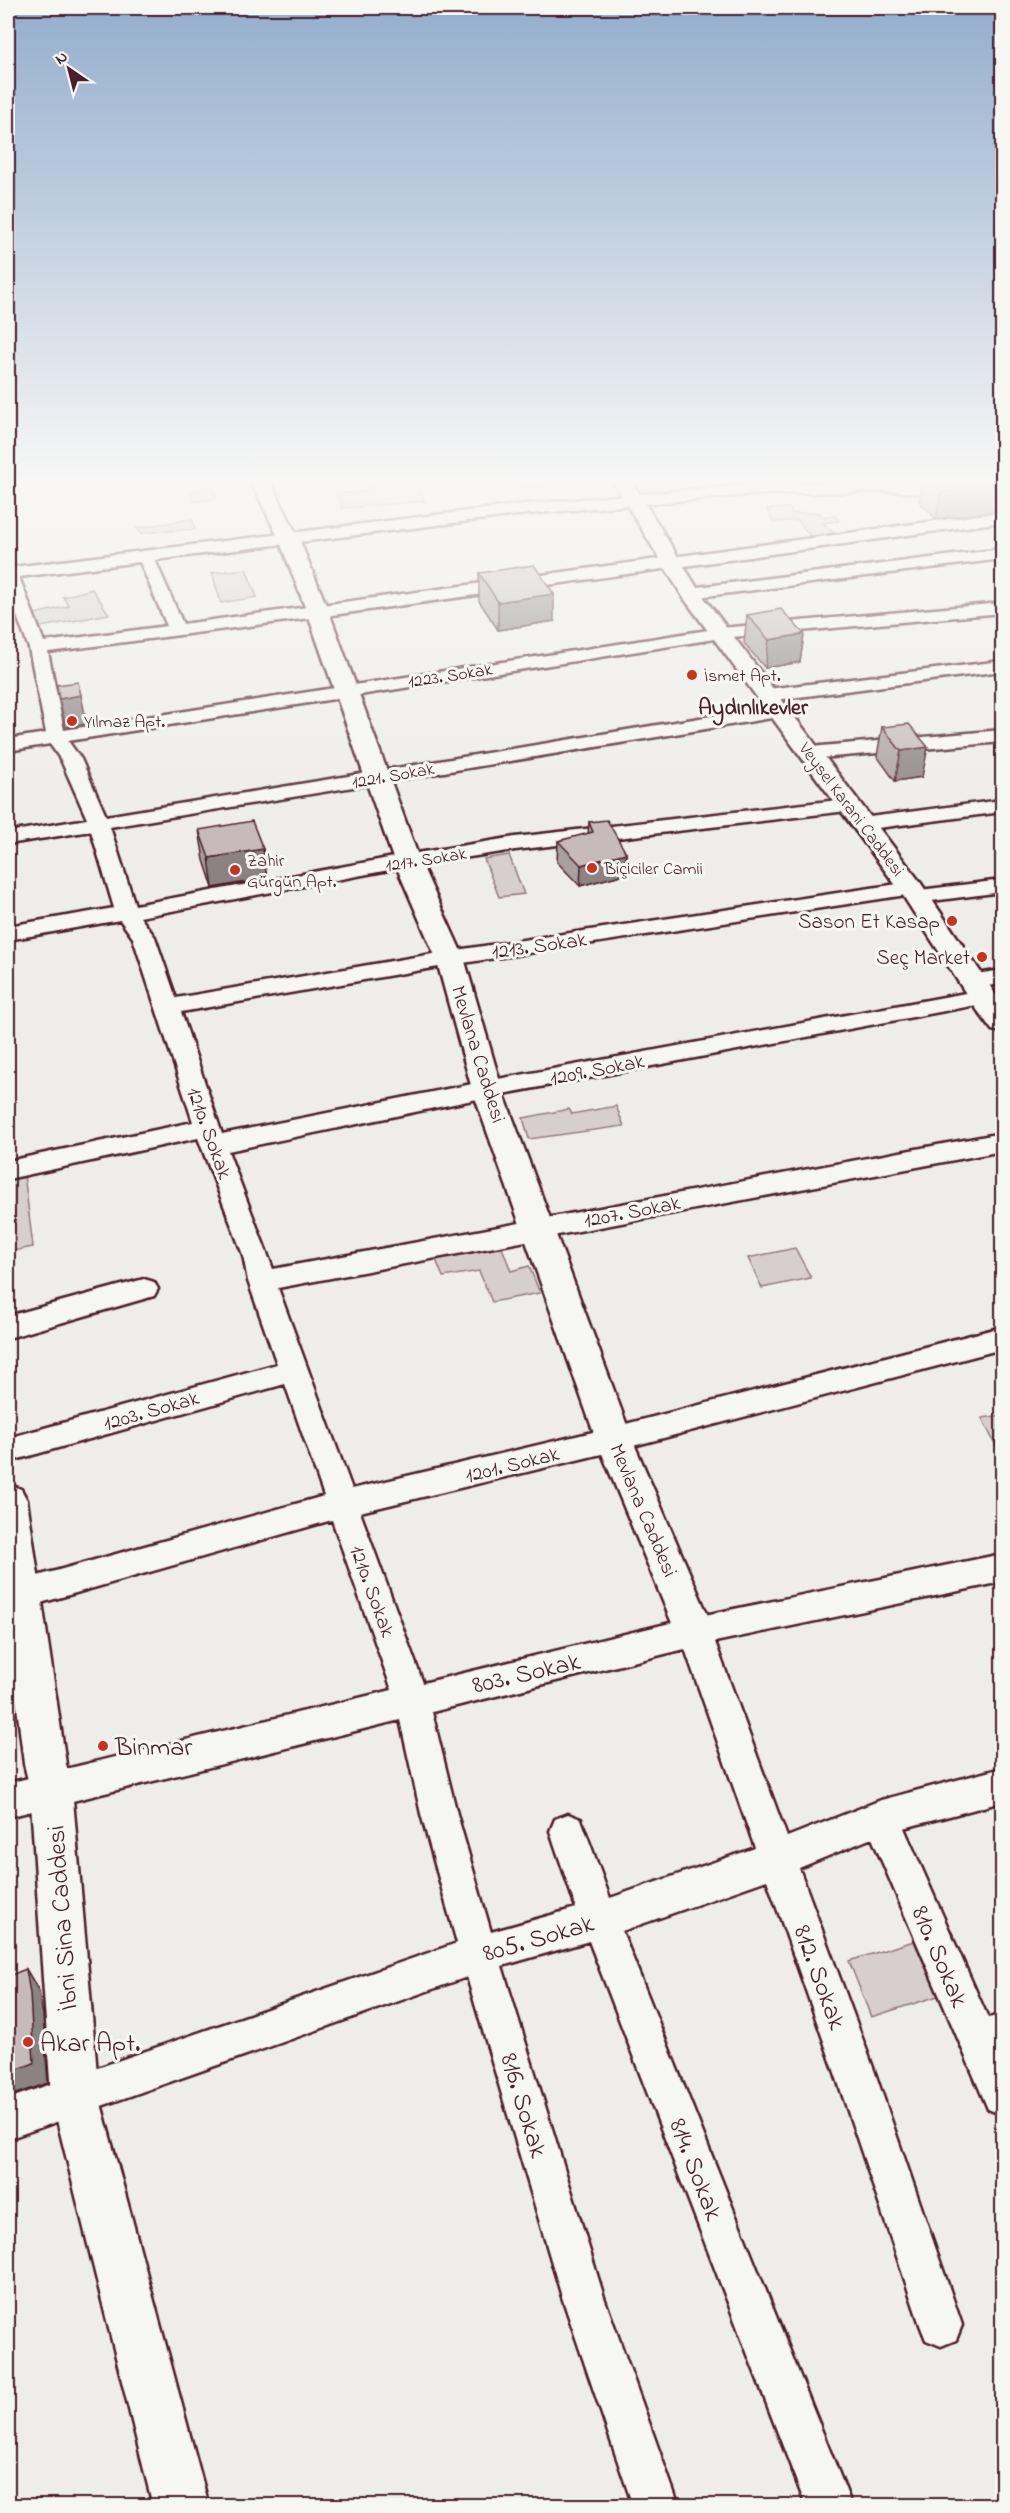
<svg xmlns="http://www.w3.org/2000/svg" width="1010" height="2513" viewBox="0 0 1010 2513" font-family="'Indie Flower',sans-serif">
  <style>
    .green { fill: #d7cfce; stroke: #90777c; stroke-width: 1.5 }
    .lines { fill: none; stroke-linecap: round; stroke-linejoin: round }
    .street-casing { stroke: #4a1f2b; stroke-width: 5 }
    .secondary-casing { stroke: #4a1f2b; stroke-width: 5 }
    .street { fill: #f6f6f2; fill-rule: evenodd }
    .secondary { fill: #f6f6f2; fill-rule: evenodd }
    .wall { fill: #aaa0a1; stroke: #4a1f2b; stroke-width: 1.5 }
    .shaded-wall { fill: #8b8283; stroke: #4a1f2b; stroke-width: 1.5 }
    .building { fill: #c6babb; stroke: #4a1f2b; stroke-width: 1.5 }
    .poi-dot { fill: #c8321e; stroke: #f6f6f2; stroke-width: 2 }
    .labels { text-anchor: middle; stroke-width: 6; stroke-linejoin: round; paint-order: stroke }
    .far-street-label { font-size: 18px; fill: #4a1f2b; stroke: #f6f6f2 }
    .far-poi-label { font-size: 18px; fill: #4a1f2b; stroke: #f6f6f2; text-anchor: start }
    .poi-label { font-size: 21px; fill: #4a1f2b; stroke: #f6f6f2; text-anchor: end }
    .street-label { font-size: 21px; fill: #4a1f2b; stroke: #f6f6f2 }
    .far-district-label { font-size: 22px; font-weight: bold; fill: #4a1f2b; stroke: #f6f6f2 }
    .near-street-label { font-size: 26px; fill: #4a1f2b; stroke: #f6f6f2 }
    .near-poi-label { font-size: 26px; fill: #4a1f2b; stroke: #f6f6f2; text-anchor: start }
  </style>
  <rect width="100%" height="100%" fill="#efedea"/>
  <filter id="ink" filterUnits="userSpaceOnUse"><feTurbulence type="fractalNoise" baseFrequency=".0167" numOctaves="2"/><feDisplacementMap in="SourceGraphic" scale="12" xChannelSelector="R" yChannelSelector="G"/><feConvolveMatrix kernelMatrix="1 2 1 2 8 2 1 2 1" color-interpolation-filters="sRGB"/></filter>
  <g filter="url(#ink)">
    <g class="green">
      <path d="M199,477H212L216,498L193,502L191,491L201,489Z"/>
      <path d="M515,477H559L564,484L522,488Z"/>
      <path d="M411,478L425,501L342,508L337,494L370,491L365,483Z"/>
      <path d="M789,508L792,514L819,512L823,517L834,515L839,521L823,523L837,536L813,540L798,520L773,522L767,509Z"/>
      <path d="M192,519L195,529L141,533L137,528Z"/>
      <path d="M246,569L257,597L221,603L212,573Z"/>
      <path d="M92,589L109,614L36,628L30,615L69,606L63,597Z"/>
      <path d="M509,855L524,894L499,897L484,859Z"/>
      <path d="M616,1106L624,1126L529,1139L523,1118L569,1109L572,1114Z"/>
      <path d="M24,1174L33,1247L8,1252V1177Z"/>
      <path d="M501,1245L511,1271L529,1266L540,1293L492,1302L479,1271L443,1277L435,1257Z"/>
      <path d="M795,1248L811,1278L762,1288L748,1258Z"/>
      <path d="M1002,1415V1456H1001L982,1418Z"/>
      <path d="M914,1941L938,1996L871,2017L849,1961Z"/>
    </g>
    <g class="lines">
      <g class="street-casing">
        <g id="street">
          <path d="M897,481L953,487L1002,481V491L953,497L897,491L758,494L526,514L155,560L183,624L1002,512V522L318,617L48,652L64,730L721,628L1002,603V613L721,638L68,741L81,759L106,816L778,705L785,707L787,711L785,715L778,717L110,827L135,905L405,855L515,837L847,799L854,801L857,805L854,809L847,811L515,850L405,867L140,917L155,937L176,998L450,951L911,882L919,883L922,888L920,890L1002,880V892L916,903L908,902L906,895L450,965L181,1012L222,1134L487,1081L982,990L990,992L994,997L990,1002L982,1004L487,1097L228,1151L273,1269L1002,1133V1151L278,1288L352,1489L614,1427L1002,1327V1349L614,1451L360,1512L423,1683L695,1617L1002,1554V1582L715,1642L787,1837L881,1800L1002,1768V1802L904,1828L988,2018L1002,2015V2115L988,2109L872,1838L799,1868L874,2070L962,2325L956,2340L941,2346L926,2340L920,2325L834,2070L767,1880L622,1931L852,2506H806L589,1941L502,1966L604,2297L679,2506H633L562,2297L467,1977L8,2139V2099L457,1943L421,1814L400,1720L8,1817V1783L392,1690L332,1520L23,1608L12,1604L8,1595L12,1584L23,1580L324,1496L285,1384L8,1462V1438L277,1364L248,1281L243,1255L198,1138L8,1179V1161L193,1122L133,938L120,920L8,940V926L114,908L91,831L8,844V832L87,819L61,760L50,744L8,751V739L46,733L29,648L8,592V566L13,567L526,504L758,484ZM140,562L167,626L44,642L19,577ZM685,1649L755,1848L610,1898L581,1819L568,1814L555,1819L550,1831L576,1908L491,1932L457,1814L432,1712Z"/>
          <path d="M1002,549V559L690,598L684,597L681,593L684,589L690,588Z"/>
          <path d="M1002,661V671L767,701L760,699L758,695L760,691L767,689Z"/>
          <path d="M1002,730V742L810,759L803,757L800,753L803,749L810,747Z"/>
          <path d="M1002,800V812L862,830L855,828L852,824L855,820L862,818Z"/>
          <path d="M1002,970V984L972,988L964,986L961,981L964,976Z"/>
          <path d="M144,1279L154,1282L158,1289L154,1296L8,1338V1316Z"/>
        </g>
      </g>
      <g class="secondary-casing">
        <g id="secondary">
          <path d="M249,477H268L299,539L329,612L420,861L464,958L502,1089L632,1439L715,1632L709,1645L695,1650L681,1645L596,1439L472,1089L436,958L394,861L307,612L279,539Z"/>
          <path d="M610,477H629L699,591L920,882L1002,1004V1032L992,1030L972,1003L900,891L683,597Z"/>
          <path d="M8,1484L21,1489L27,1500L66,1764L72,1788L99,2096L209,2506H153L51,2096L30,1788L24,1764L8,1633Z"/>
        </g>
      </g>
      <use href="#street" class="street"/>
      <use href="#secondary" class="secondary"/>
    </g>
    <g class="wall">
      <path d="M924,477H1002V511V510L936,519L919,501Z"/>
      <path d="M479,573L554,621L498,630L479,601Z"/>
      <path d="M747,615L804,634L800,662L765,668L744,643Z"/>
      <path d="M882,727L922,777L895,781L877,756Z"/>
      <path d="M589,822L626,853L625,874L580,886L557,862L558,841L588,834Z"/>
      <path d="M199,830L267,878L213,888L204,860Z"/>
    </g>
    <g class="shaded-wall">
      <path d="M1002,484V510L936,519L941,492Z"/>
      <path d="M554,594V621L498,630V602Z"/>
      <path d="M804,634L800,662L765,668L769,640Z"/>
      <path d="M81,695L87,724L66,727L59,699Z"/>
      <path d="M928,747L922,777L895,781L901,751Z"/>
      <path d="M263,849L267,878L213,888L209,858Z"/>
      <path d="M626,853L625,874L580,886L581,865Z"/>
      <path d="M26,1969L39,1991L43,2015L48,2083L8,2097V2073Z"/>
    </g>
    <g class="building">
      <path d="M927,477H1002V484L941,492Z"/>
      <path d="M534,565L554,594L498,602L479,573Z"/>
      <path d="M781,609L804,634L769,640L747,615Z"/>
      <path d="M78,682L81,695L59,699L57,685Z"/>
      <path d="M909,724L928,747L901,751L882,727Z"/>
      <path d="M607,820L626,853L581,865L558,841L593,832L589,822Z"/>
      <path d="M252,821L263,849L209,858L199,830Z"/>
      <path d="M26,1969L30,1994L34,2063L8,2073V1976Z"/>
    </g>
  </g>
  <linearGradient id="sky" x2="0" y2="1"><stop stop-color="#93aecd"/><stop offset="0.58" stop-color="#f8f7f6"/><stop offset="1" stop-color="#f8f7f6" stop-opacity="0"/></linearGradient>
  <rect width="1010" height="829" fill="url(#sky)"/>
  <g class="poi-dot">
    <circle cx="692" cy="675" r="6"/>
    <circle cx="72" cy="721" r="6"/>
    <circle cx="592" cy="868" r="6"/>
    <circle cx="235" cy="870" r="6"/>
    <circle cx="952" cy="921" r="6"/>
    <circle cx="982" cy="957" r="6"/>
    <circle cx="103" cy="1746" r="6"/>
    <circle cx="28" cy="2042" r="6"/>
  </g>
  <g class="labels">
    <g class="far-street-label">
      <text transform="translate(450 675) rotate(-9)" y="6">1223. Sokak</text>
      <text transform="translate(393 775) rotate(-10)" y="6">1221. Sokak</text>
      <text transform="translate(852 809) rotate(53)" y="6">Veysel Karani Caddesi</text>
      <text transform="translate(426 859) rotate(-9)" y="6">1217. Sokak</text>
    </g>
    <g class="far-poi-label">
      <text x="704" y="681">İsmet Apt.</text>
      <text x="84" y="727">Yılmaz Apt.</text>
      <text x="247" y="866">Zahir<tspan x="247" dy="21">Gürgün Apt.</tspan></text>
      <text x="604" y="874">Biçiciler Camii</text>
    </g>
    <g class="poi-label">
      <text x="940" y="928">Sason Et Kasap</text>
      <text x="970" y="964">Seç Market</text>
    </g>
    <g class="street-label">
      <text transform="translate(539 945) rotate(-8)" y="7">1213. Sokak</text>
      <text transform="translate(479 1054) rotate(73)" y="7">Mevlana Caddesi</text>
      <text transform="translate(597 1069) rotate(-11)" y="7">1209. Sokak</text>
      <text transform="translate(210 1133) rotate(70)" y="7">1210. Sokak</text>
      <text transform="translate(632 1211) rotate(-11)" y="7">1207. Sokak</text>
      <text transform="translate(151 1410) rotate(-16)" y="7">1203. Sokak</text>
      <text transform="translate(512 1464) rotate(-14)" y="7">1201. Sokak</text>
      <text transform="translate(644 1510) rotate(67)" y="7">Mevlana Caddesi</text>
      <text transform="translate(373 1591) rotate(70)" y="7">1210. Sokak</text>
    </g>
    <g class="far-district-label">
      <text x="753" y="714">Aydınlıkevler</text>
    </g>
    <g class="near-street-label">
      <text transform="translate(526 1672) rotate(-13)" y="9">803. Sokak</text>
      <text transform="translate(61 1918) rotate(-94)" y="9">İbni Sina Caddesi</text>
      <text transform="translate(538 1937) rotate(-16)" y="9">805. Sokak</text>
      <text transform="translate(941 1956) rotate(67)" y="9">810. Sokak</text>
      <text transform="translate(821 1977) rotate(70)" y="9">812. Sokak</text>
      <text transform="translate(525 2105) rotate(73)" y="9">816. Sokak</text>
      <text transform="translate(697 2169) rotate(69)" y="9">814. Sokak</text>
    </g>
    <g class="near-poi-label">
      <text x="115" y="1755">Binmar</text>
      <text x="40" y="2051">Akar Apt.</text>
    </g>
  </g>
  <rect width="1010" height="2513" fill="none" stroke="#f6f6f2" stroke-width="30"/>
  <rect x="15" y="15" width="980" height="2483" fill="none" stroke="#4a1f2b" stroke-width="2" filter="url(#ink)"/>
  <g transform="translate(69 69) rotate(325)" stroke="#f6f6f2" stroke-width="4.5" paint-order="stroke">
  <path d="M0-4.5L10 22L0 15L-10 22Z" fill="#4a1f2b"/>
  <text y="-9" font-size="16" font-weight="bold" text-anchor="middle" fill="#4a1f2b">N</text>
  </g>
</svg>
